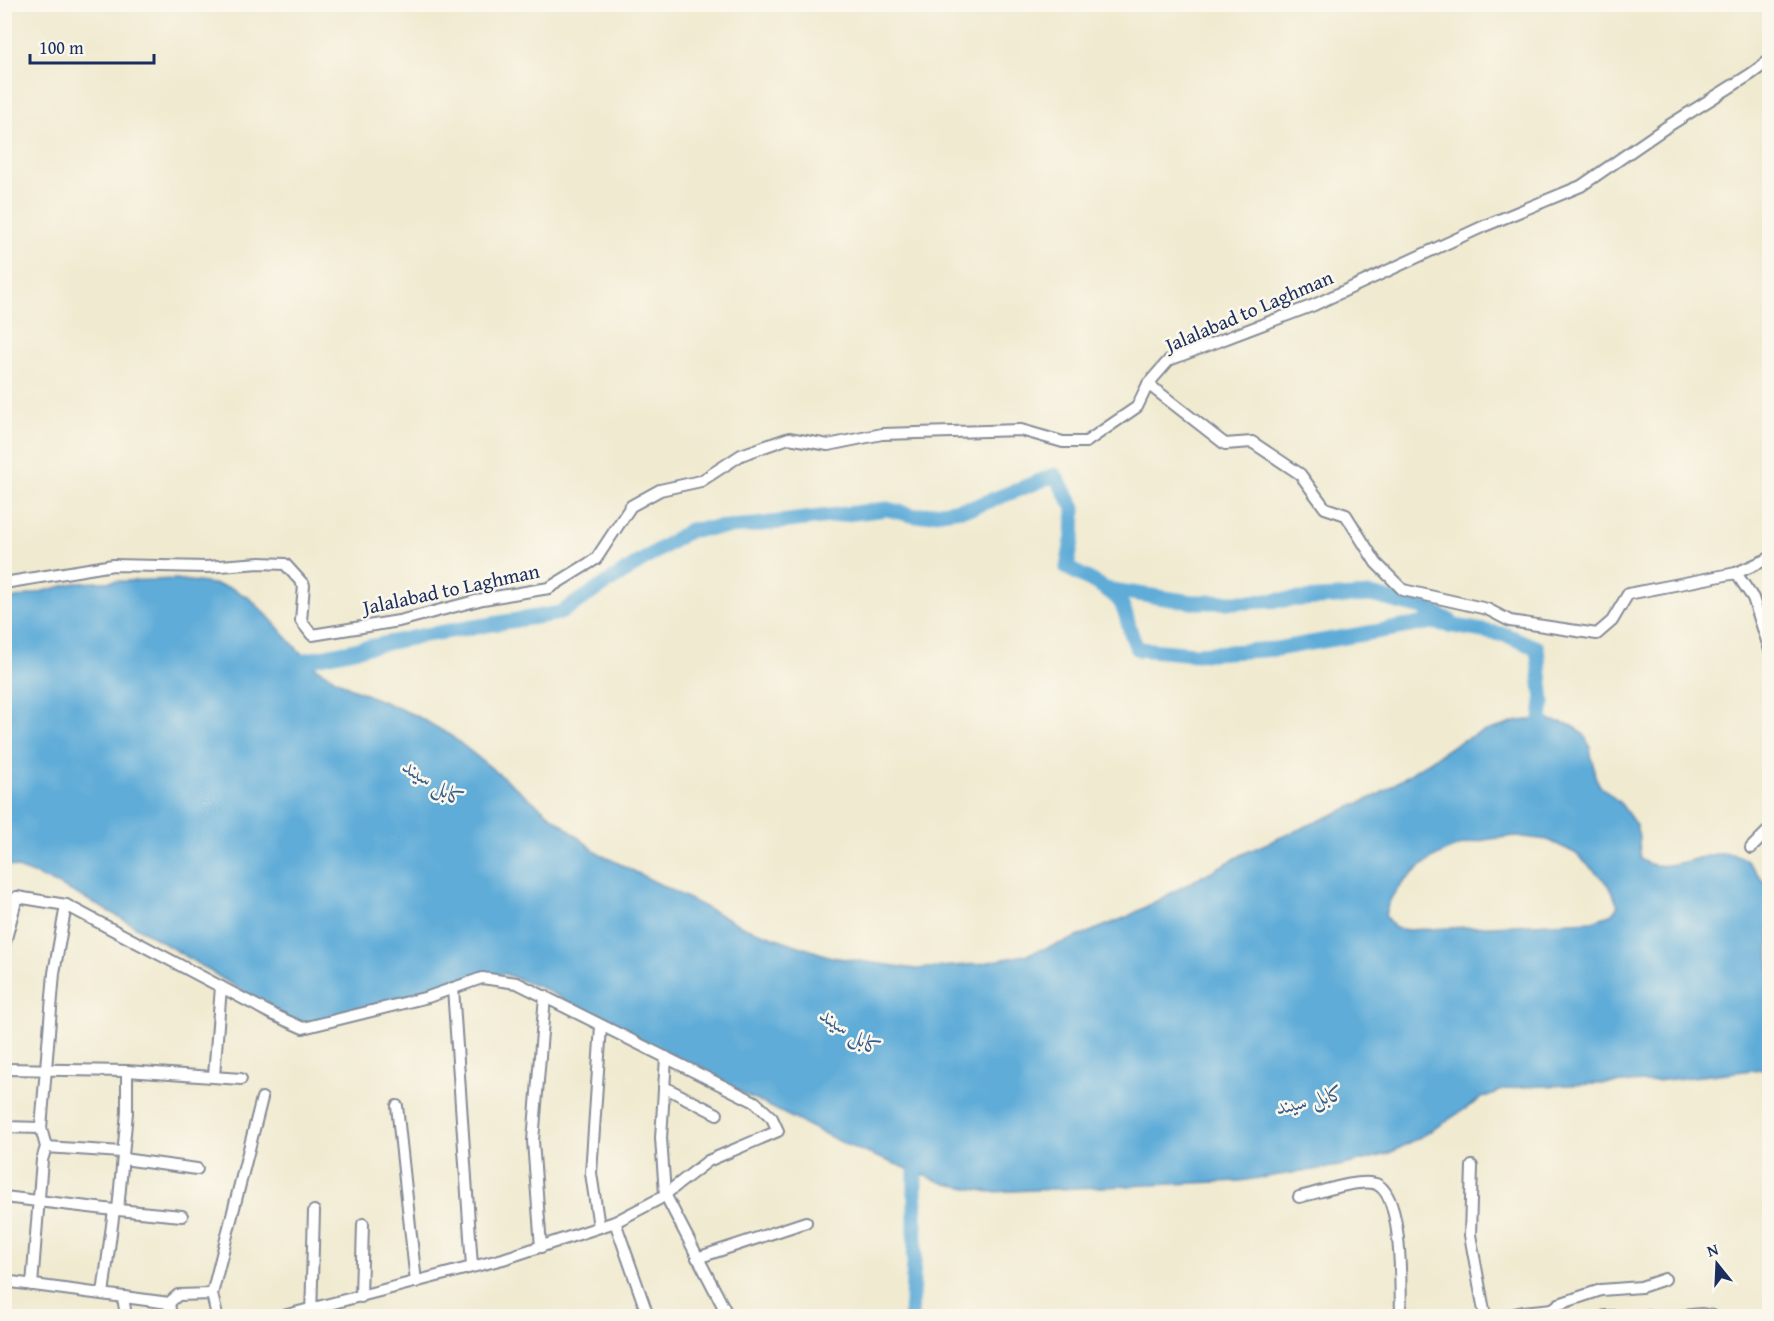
<svg xmlns="http://www.w3.org/2000/svg" width="1774" height="1321" viewBox="0 0 1774 1321" font-family="'Gentium Book Plus',Amiri,serif">
  <style>
    .water { fill: #5facd8; stroke: #3d6e9b; stroke-width: 1.5; fill-rule: evenodd }
    .lines { fill: none; stroke-linecap: round; stroke-linejoin: round }
    .river { stroke: #5facd8; stroke-width: 15 }
    .minor-casing { stroke: #868c97; stroke-width: 14 }
    .minor { stroke: #fff; stroke-width: 10 }
    .labels { text-anchor: middle; stroke-width: 5; stroke-linejoin: round; paint-order: stroke }
    .street-label { font-size: 20px; fill: #1b2f5e; stroke: #fbf7ec }
    .water-label { font-size: 21px; font-style: italic; fill: #335b89; stroke: #fbf7ec }
  </style>
  <rect width="100%" height="100%" fill="#fbf7ec"/>
  <filter id="ink" filterUnits="userSpaceOnUse"><feTurbulence type="fractalNoise" baseFrequency=".0167" numOctaves="2"/><feDisplacementMap in="SourceGraphic" scale="12" xChannelSelector="R" yChannelSelector="G"/><feConvolveMatrix kernelMatrix="1 2 1 2 8 2 1 2 1" color-interpolation-filters="sRGB"/></filter>
  <filter id="wash" filterUnits="userSpaceOnUse"><feTurbulence type="fractalNoise" baseFrequency=".008" numOctaves="4" result="noise"/><feDisplacementMap in="SourceGraphic" scale="24" xChannelSelector="R" yChannelSelector="G"/><feGaussianBlur stdDeviation="1.35" result="paint"/><feColorMatrix in="noise" values="0 0 0 0 0 0 0 0 0 0 0 0 0 0 0 0 0 1.4 0 .05"/><feComposite in="paint" operator="in"/></filter>
  <g filter="url(#wash)">
    <rect width="100%" height="100%" fill="#f0ead0"/>
    <path class="water" d="M175,579L213,584L231,588L248,597L266,614L298,650L315,667L349,687L419,717L450,735L598,853L744,927L831,957L916,969L978,964L1025,955L1067,941L1127,917L1247,852L1378,795L1454,745L1476,734L1519,721L1541,719L1565,723L1575,727L1585,736L1590,748L1595,776L1600,786L1621,804L1636,825L1639,837L1640,859C1668,879 1706,846 1736,855C1753,860 1757,878 1769,887V1068L1648,1082L1518,1087L1502,1090L1482,1098L1426,1134L1388,1154L1339,1166L1240,1181L990,1192L946,1184L847,1145L740,1092L542,988L505,974L472,977L423,993L302,1024L290,1020C238,988 186,956 133,925C92,902 50,877 5,864L4,601L75,583ZM1516,836L1548,840L1575,853L1609,885L1618,906L1610,915L1592,921L1408,930L1395,928L1385,916C1388,899 1396,889 1409,877C1440,846 1474,840 1516,836Z"/>
    <g class="lines">
      <g class="river">
        <path d="M1105,589L1192,602H1248L1371,595L1429,610L1450,621"/>
        <path d="M288,667L307,660L425,635L560,613L690,530L755,525L887,509L915,516L974,507L1055,475L1074,508L1073,536L1067,568C1082,576 1115,590 1122,605C1129,619 1129,635 1138,649L1196,654L1276,649L1432,622L1506,635L1537,648L1543,701L1541,719L1551,736"/>
        <path d="M911,1316L915,1245V1172L929,1157"/>
      </g>
    </g>
  </g>
  <g filter="url(#ink)">
    <g class="lines">
      <g class="minor-casing">
        <g id="minor">
          <path d="M1148,384L1225,444L1252,442L1300,474L1325,508L1346,515L1376,563L1403,590L1487,609L1510,621L1597,634L1612,621L1628,594L1736,573L1770,558"/>
          <path d="M1736,573L1753,598L1770,650"/>
          <path d="M4,583L113,565L206,567L260,563L285,564L304,585L301,621L312,635L399,621L483,599L549,588L596,559L631,506L660,490L701,481L741,455L789,438L828,445L882,434L1021,430L1063,442H1086L1137,407L1148,384L1169,360L1314,305L1482,227L1581,186L1665,128L1751,74L1770,60"/>
          <path d="M1751,848L1770,829"/>
          <path d="M4,946L17,897L66,905L274,1015L303,1028L428,997L482,978L517,983L755,1102L772,1118L778,1131L708,1161L659,1199L615,1222L503,1259L283,1316"/>
          <path d="M453,988L472,1266"/>
          <path d="M666,1057L661,1138L665,1194L726,1312"/>
          <path d="M4,1069L127,1071L241,1079"/>
          <path d="M214,1076L221,987"/>
          <path d="M664,1087L717,1114"/>
          <path d="M397,1106L416,1282"/>
          <path d="M4,1127L41,1128"/>
          <path d="M46,1147L122,1152"/>
          <path d="M123,1159L197,1169"/>
          <path d="M1472,1166L1470,1235L1485,1316"/>
          <path d="M4,1197L114,1210"/>
          <path d="M1299,1197C1318,1193 1359,1178 1376,1184C1404,1195 1400,1290 1401,1316"/>
          <path d="M118,1210L182,1216"/>
          <path d="M615,1222L648,1316"/>
          <path d="M599,1227L591,1173L601,1026"/>
          <path d="M541,1247L533,1141L545,996"/>
          <path d="M697,1258L806,1222"/>
          <path d="M4,1281L169,1303L178,1295L212,1294L217,1316"/>
          <path d="M32,1285L42,1160L46,1147L41,1128L54,973L66,905"/>
          <path d="M103,1294L114,1210H118L127,1112V1071"/>
          <path d="M212,1294L262,1098"/>
          <path d="M123,1297L126,1316"/>
          <path d="M361,1297L363,1224"/>
          <path d="M169,1303L171,1316"/>
          <path d="M311,1316L314,1211"/>
          <path d="M1505,1316L1523,1312L1553,1309L1559,1304L1601,1290L1641,1287L1665,1279"/>
          <path d="M1605,1316H1678"/>
          <path d="M1682,1316L1701,1314L1712,1316"/>
        </g>
      </g>
      <use href="#minor" class="minor"/>
    </g>
  </g>
  <g class="labels">
    <g class="street-label">
      <text transform="translate(1249 311) rotate(-23)" y="7">Jalalabad to Laghman</text>
      <text transform="translate(451 589) rotate(-12)" y="7">Jalalabad to Laghman</text>
    </g>
    <g class="water-label">
      <text transform="translate(434 783) rotate(33)" y="7">کابل سيند</text>
      <text transform="translate(851 1032) rotate(34)" y="7">کابل سيند</text>
      <text transform="translate(1310 1100) rotate(-13)" y="7">کابل سيند</text>
    </g>
  </g>
  <rect width="1774" height="1321" fill="none" stroke="#fbf7ec" stroke-width="24"/>
  <g transform="translate(1717 1264) rotate(342)" stroke="#fbf7ec" stroke-width="4.5" paint-order="stroke">
  <path d="M0-4.5L10 22L0 15L-10 22Z" fill="#1b2f5e"/>
  <text y="-9" font-size="16" font-weight="bold" text-anchor="middle" fill="#1b2f5e">N</text>
  </g>
  <path d="M30 54v9h124v-9" fill="none" stroke="#1b2f5e" stroke-width="3"/>
  <text x="39" y="54" font-size="18" fill="#1b2f5e" stroke="#fbf7ec" stroke-width="4.5" paint-order="stroke">100 m</text>
</svg>
